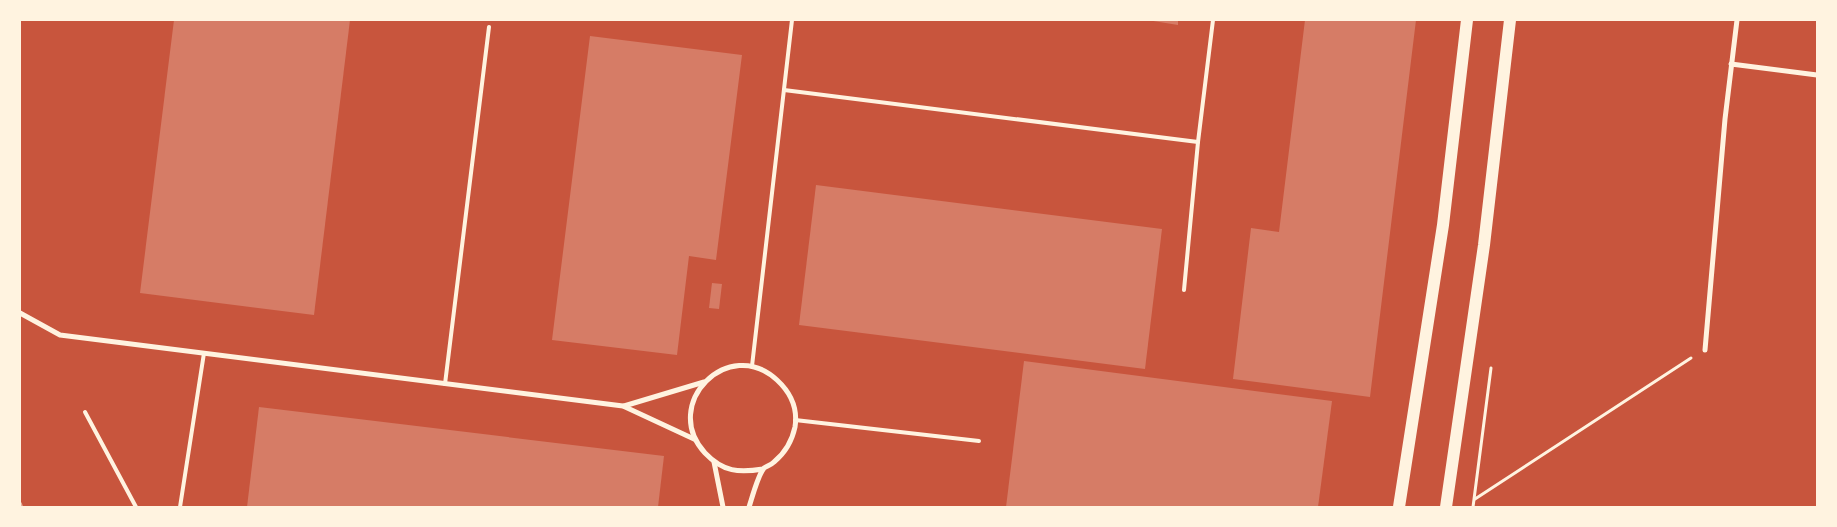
<svg xmlns="http://www.w3.org/2000/svg" width="1837" height="527" viewBox="0 0 1837 527" font-family="Quicksand,sans-serif">
  <style>
    .building { fill: #d67c66 }
    .lines { fill: none; stroke-linecap: round; stroke-linejoin: round }
    .path { stroke: #fff3e0; stroke-width: 3 }
    .service { stroke: #fff3e0; stroke-width: 4 }
    .minor { stroke: #fff3e0; stroke-width: 5 }
    .primary { stroke: #fff3e0; stroke-width: 12 }
    .rail { stroke: #e9b49f; stroke-width: 4 }
  </style>
  <rect width="100%" height="100%" fill="#c8553d"/>
  <g class="building">
    <path d="M174,20H350L314,315L140,293Z"/>
    <path d="M1147,20H1178V25Z"/>
    <path d="M1305,20H1416L1370,397L1233,379L1251,228L1279,232Z"/>
    <path d="M590,36L742,55L716,260L689,256L677,355L552,340Z"/>
    <path d="M816,185L1162,229L1145,369L799,325Z"/>
    <path d="M712,283L722,284L719,309L709,308Z"/>
    <path d="M1024,361L1332,401L1318,507H1006Z"/>
    <path d="M259,407L664,456L658,507H247Z"/>
  </g>
  <g class="lines">
    <g class="path">
      <path d="M1475,499L1691,358"/>
      <path d="M1473,507L1491,368"/>
    </g>
    <g class="service">
      <path d="M784,90L1198,142"/>
      <path d="M1184,290L1198,142L1213,20"/>
      <path d="M752,366L792,20"/>
      <path d="M445,384L489,27"/>
      <path d="M85,412L136,507"/>
      <path d="M795,420L979,441"/>
      <path d="M180,507L204,353"/>
    </g>
    <g class="minor">
      <path d="M1731,64L1817,75"/>
      <path d="M20,313L60,335L623,406L694,439"/>
      <path d="M1705,350L1725,119L1737,20"/>
      <path d="M624,406L704,382"/>
      <path d="M714,462L723,507"/>
      <path d="M749,507C752,498 758,475 764,468C767,466 771,465 774,462C785,453 792,441 795,427C798,408 790,392 777,380C729,335 660,404 705,453C723,472 739,473 763,469"/>
    </g>
    <g class="primary">
      <path d="M1399,507L1443,225L1467,20"/>
      <path d="M1446,507L1484,245L1510,20"/>
    </g>
    <path class="rail" d="M20,504L21,507"/>
  </g>
  <rect width="1837" height="527" fill="none" stroke="#fff3e0" stroke-width="42"/>
</svg>
